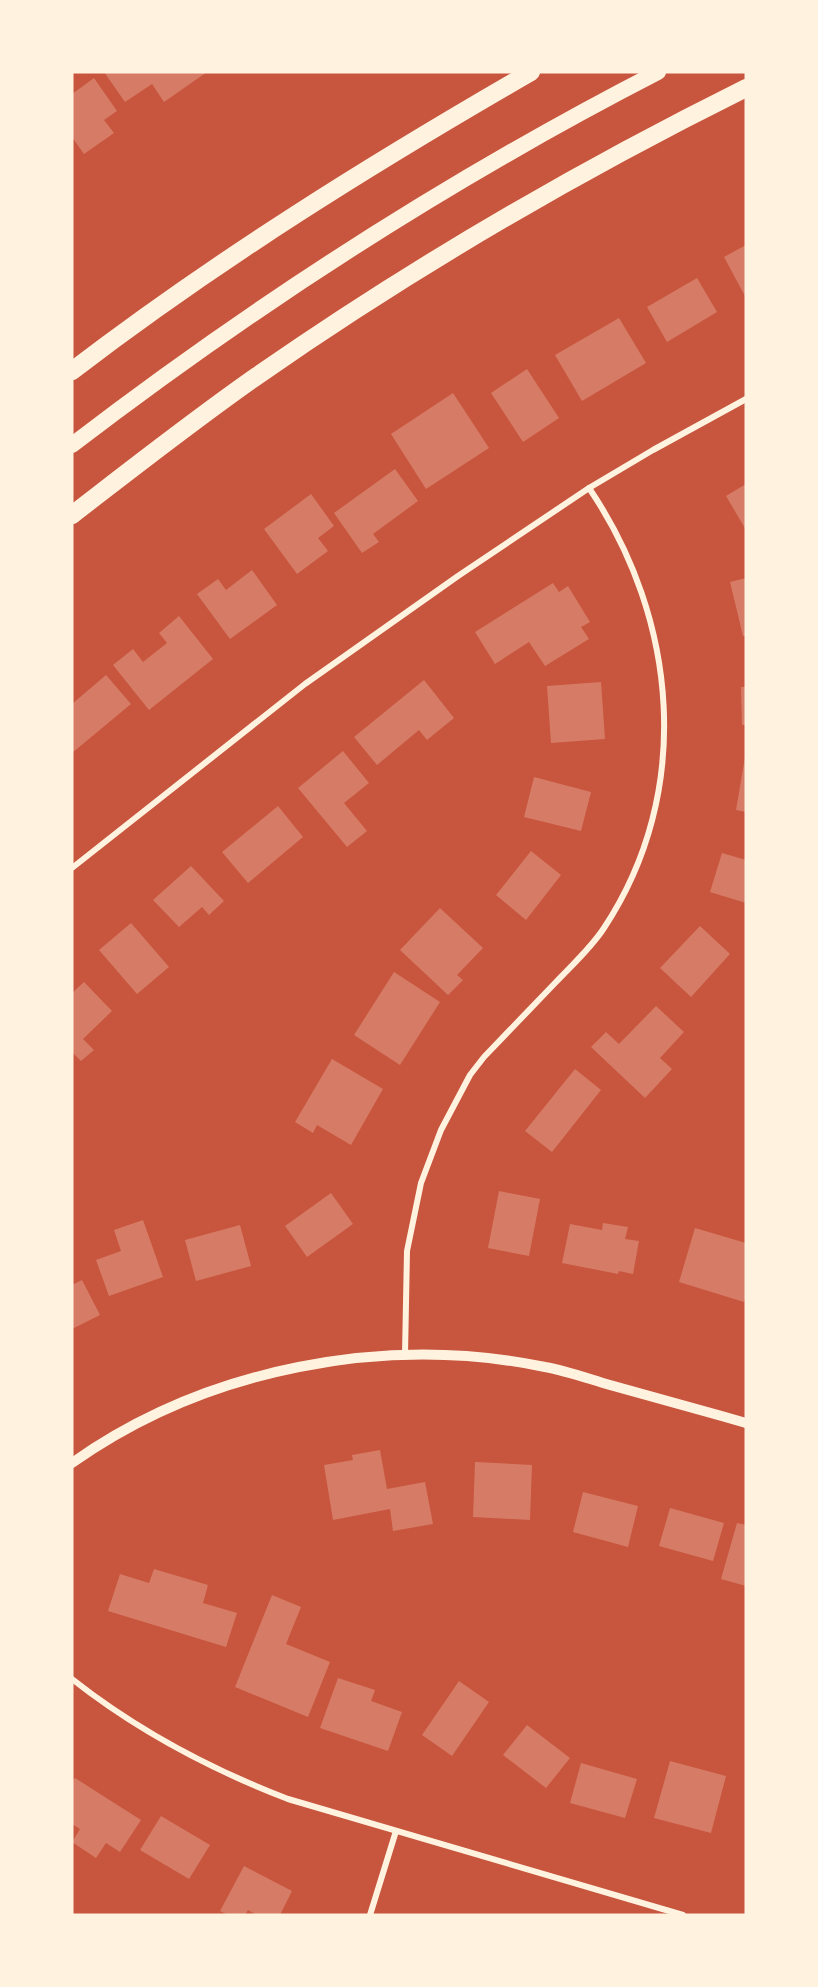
<svg xmlns="http://www.w3.org/2000/svg" width="818" height="1987" viewBox="0 0 818 1987" font-family="Manrope,sans-serif">
  <style>
    .building { fill: #d67c66 }
    .lines { fill: none; stroke-linecap: round; stroke-linejoin: round }
    .minor { stroke: #fff3e0; stroke-width: 6 }
    .tertiary { stroke: #fff3e0; stroke-width: 10 }
    .trunk { stroke: #fff3e0; stroke-width: 16 }
    .motorway { stroke: #fff3e0; stroke-width: 18 }
  </style>
  <rect width="100%" height="100%" fill="#c8553d"/>
  <g class="building">
    <path d="M104,72H207L164,102L152,84L125,102Z"/>
    <path d="M94,78L117,111L104,120L114,133L84,154L72,137V94Z"/>
    <path d="M746,245V298L724,257Z"/>
    <path d="M697,278L717,312L667,342L647,307Z"/>
    <path d="M619,318L646,363L582,401L555,355Z"/>
    <path d="M527,369L559,418L523,442L491,393Z"/>
    <path d="M453,393L489,448L426,489L391,434Z"/>
    <path d="M395,469L418,501L373,534L379,542L362,553L334,513Z"/>
    <path d="M746,484V530L726,496Z"/>
    <path d="M311,494L334,526L318,538L328,551L297,574L264,529Z"/>
    <path d="M252,570L277,605L230,639L197,594L218,579L226,590Z"/>
    <path d="M746,578V636H743L730,582Z"/>
    <path d="M553,583L559,592L568,586L590,622L581,627L589,639L545,666L529,642L495,664L475,632Z"/>
    <path d="M179,616L213,659L149,710L113,665L133,649L143,662L167,643L159,633Z"/>
    <path d="M106,675L131,704L72,753V704Z"/>
    <path d="M424,680L454,718L427,740L419,730L377,765L354,737Z"/>
    <path d="M601,682L605,739L551,743L547,686Z"/>
    <path d="M741,687H746V725H742Z"/>
    <path d="M343,751L369,783L344,803L367,831L347,847L298,788Z"/>
    <path d="M745,757H746V812L736,810Z"/>
    <path d="M534,777L591,792L581,831L524,817Z"/>
    <path d="M278,806L303,837L248,883L222,852Z"/>
    <path d="M531,851L561,875L526,920L496,895Z"/>
    <path d="M722,853L746,860V903L710,892Z"/>
    <path d="M191,866L224,901L209,915L202,907L179,927L153,900Z"/>
    <path d="M440,908L483,948L457,975L463,980L448,995L400,950Z"/>
    <path d="M131,923L169,967L137,994L99,950Z"/>
    <path d="M700,926L730,954L691,997L660,968Z"/>
    <path d="M394,972L440,1002L400,1065L354,1035Z"/>
    <path d="M84,982L112,1011L83,1039L94,1050L81,1061L72,1052V993Z"/>
    <path d="M656,1006L684,1032L660,1058L672,1069L645,1098L591,1047L606,1032L619,1044Z"/>
    <path d="M332,1059L383,1089L351,1145L317,1125L313,1133L295,1122Z"/>
    <path d="M575,1069L601,1090L552,1152L525,1131Z"/>
    <path d="M499,1191L540,1199L529,1256L488,1248Z"/>
    <path d="M331,1193L353,1224L307,1257L285,1226Z"/>
    <path d="M143,1220L163,1277L109,1296L96,1260L121,1251L114,1230Z"/>
    <path d="M603,1223L628,1227L625,1239L639,1241L633,1274L619,1271L618,1274L562,1263L570,1224L602,1230Z"/>
    <path d="M240,1225L251,1266L196,1281L185,1240Z"/>
    <path d="M695,1228L746,1243V1295L744,1302L679,1282Z"/>
    <path d="M82,1280L100,1315L72,1329V1285Z"/>
    <path d="M380,1450L387,1489L425,1482L433,1524L393,1531L390,1509L333,1520L324,1465L353,1460L352,1455Z"/>
    <path d="M475,1462L532,1465L530,1520L473,1517Z"/>
    <path d="M583,1492L638,1506L628,1547L573,1532Z"/>
    <path d="M670,1508L724,1523L713,1561L659,1546Z"/>
    <path d="M737,1523L746,1525V1586L721,1579Z"/>
    <path d="M154,1569L208,1585L203,1603L237,1613L226,1647L108,1611L120,1574L149,1583Z"/>
    <path d="M272,1595L301,1607L286,1644L330,1662L308,1717L235,1687Z"/>
    <path d="M338,1678L375,1690L371,1701L402,1712L388,1751L320,1728Z"/>
    <path d="M459,1681L489,1702L452,1756L422,1735Z"/>
    <path d="M527,1725L570,1758L546,1788L503,1755Z"/>
    <path d="M670,1761L726,1776L711,1833L654,1818Z"/>
    <path d="M581,1763L637,1779L625,1818L570,1803Z"/>
    <path d="M75,1778L141,1820L120,1852L106,1843L96,1858L72,1842L80,1829L72,1824V1782Z"/>
    <path d="M161,1816L210,1845L189,1879L140,1850Z"/>
    <path d="M244,1866L292,1891L280,1915H257L248,1910L245,1915H228L220,1911Z"/>
  </g>
  <g class="lines">
    <g class="minor">
      <path d="M72,868L305,684L458,576L589,488L653,450L746,399"/>
      <path d="M405,1355L407,1251L421,1183L441,1130L470,1075L484,1057C508,1032 532,1007 556,982C573,964 591,948 604,928C694,792 678,619 589,488"/>
      <path d="M72,1679C138,1731 210,1769 288,1799L683,1915"/>
      <path d="M370,1915L396,1831"/>
    </g>
    <path class="tertiary" d="M72,1463C206,1368 385,1334 545,1367C567,1371 589,1379 610,1385C656,1398 701,1410 746,1423"/>
    <path class="trunk" d="M72,445C256,304 452,178 658,72"/>
    <g class="motorway">
      <path d="M72,371C217,260 373,163 531,72"/>
      <path d="M72,515C133,468 194,420 257,376C412,268 577,172 746,88"/>
    </g>
  </g>
  <rect width="818" height="1987" fill="none" stroke="#fff3e0" stroke-width="147"/>
</svg>
